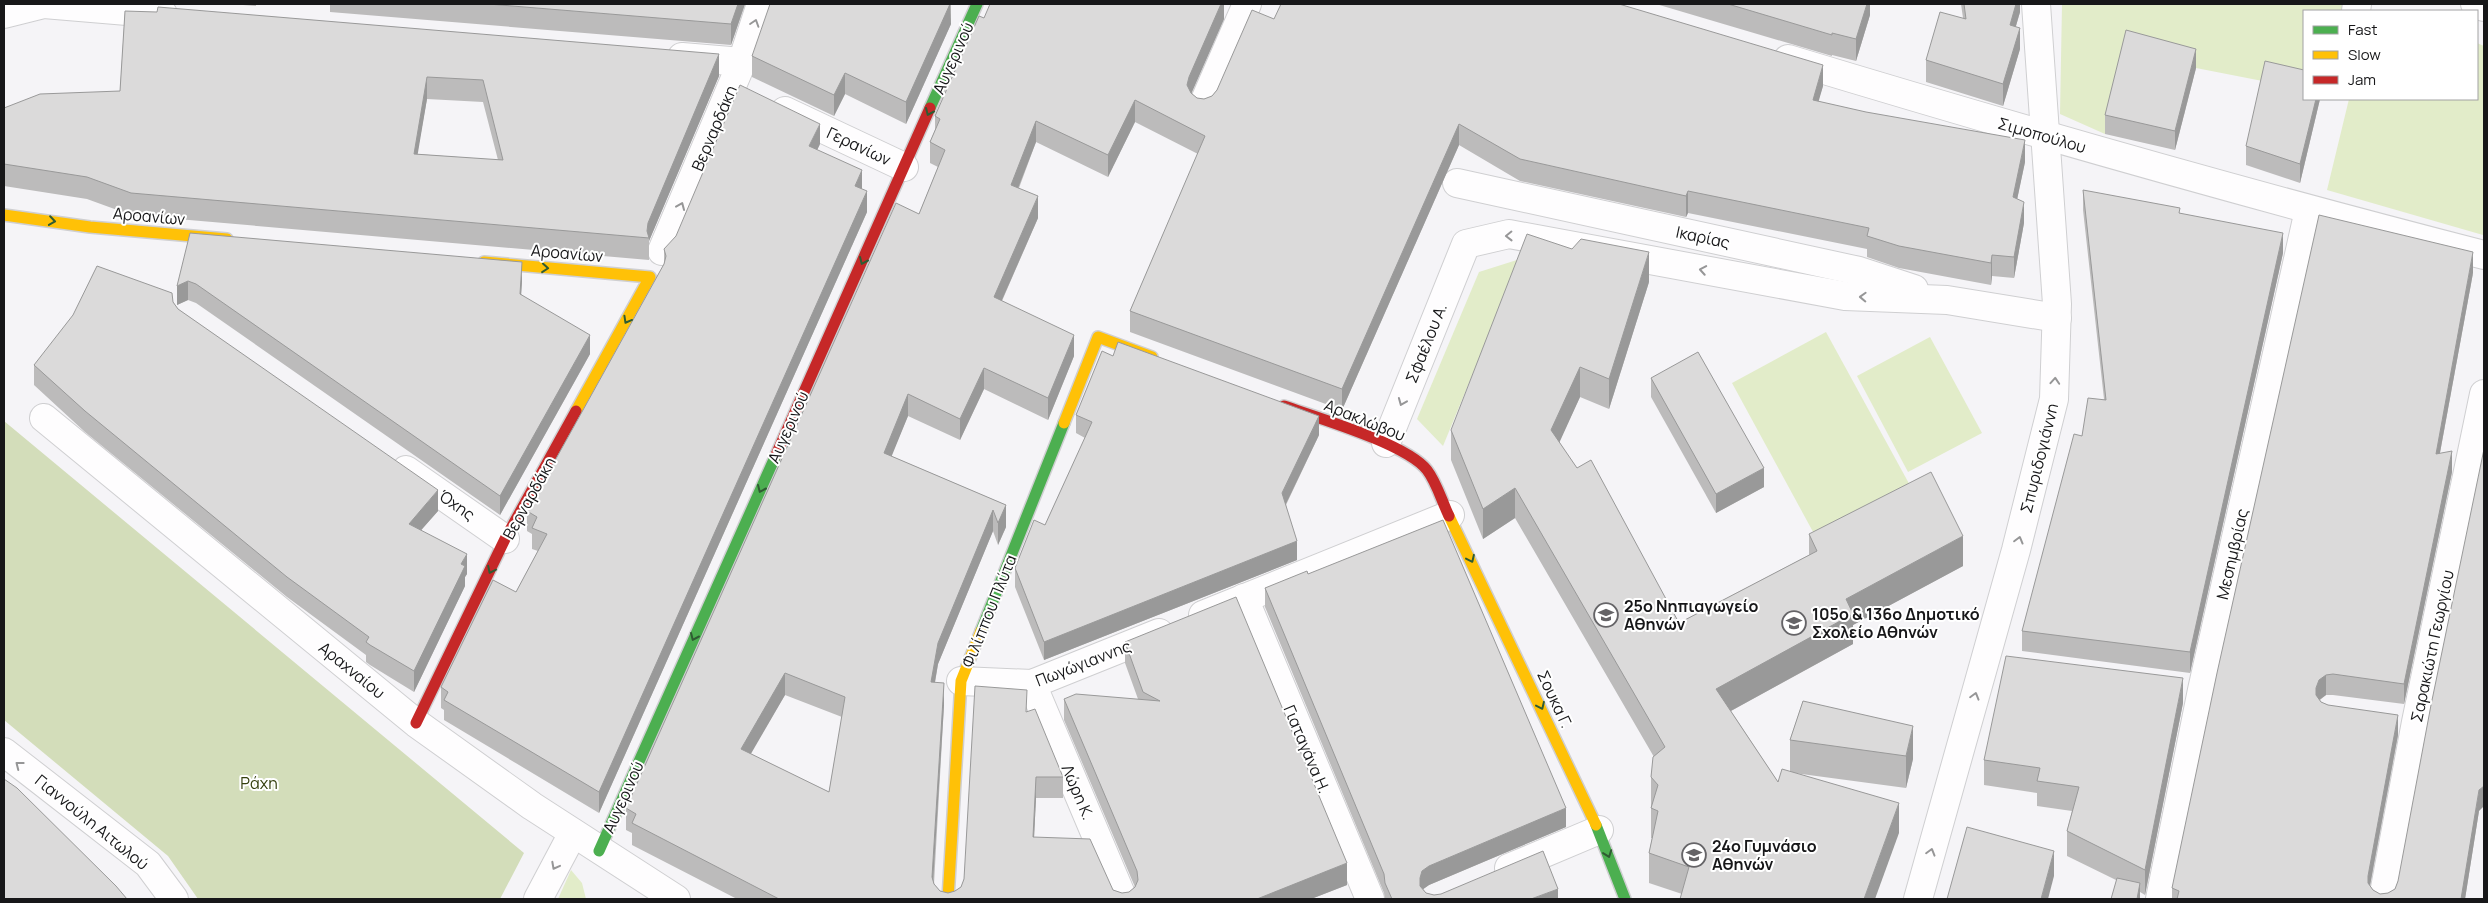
<svg xmlns="http://www.w3.org/2000/svg" width="2488" height="903" viewBox="0 0 2488 903" font-family="Manrope,sans-serif">
  <style>
    .green { fill: #e2ecc9 }
    .forest { fill: #d3ddba }
    .lines { fill: none; stroke-linecap: round; stroke-linejoin: round }
    .street-casing { stroke: #cfcfd1; stroke-width: 30 }
    .fast-casing { stroke: #cfcfd1; stroke-width: 14 }
    .slow-casing { stroke: #cfcfd1; stroke-width: 14 }
    .jam-casing { stroke: #cfcfd1; stroke-width: 14 }
    .street { stroke: #fefdfe; stroke-width: 28 }
    .fast { stroke: #4caf50; stroke-width: 11 }
    .slow { stroke: #ffc107; stroke-width: 11 }
    .jam { stroke: #c62828; stroke-width: 11 }
    .wall { fill: #bcbbbb; fill-rule: evenodd }
    .shaded-wall { fill: #999 }
    .building { fill: #dbdada; stroke: #999; fill-rule: evenodd }
    .oneway { stroke: #969697 }
    .oneway2 { stroke: #2f5b32 }
    .labels { text-anchor: middle; stroke-width: 4; stroke-linejoin: round; paint-order: stroke }
    .street-label { font-size: 16px; fill: #171719; stroke: #fff }
    .poi-label { font-size: 16px; font-weight: bold; fill: #171719; stroke: #fff; text-anchor: start }
    .park-label { font-size: 16px; fill: #343f0d; stroke: #fff }
  </style>
  <rect width="100%" height="100%" fill="#f5f4f7"/>
  <g class="green">
    <path d="M2062,4H2344L2342,11H2304V89L2196,68L2105,134L2060,114Z"/>
    <path d="M2477,43L2484,46L2483,235L2327,190L2349,99H2477Z"/>
    <path d="M1520,259L1443,446L1417,419L1479,272Z"/>
    <path d="M1826,332L1912,489L1818,541L1732,383Z"/>
    <path d="M1930,337L1982,433L1908,472L1857,376Z"/>
    <path d="M571,870L582,883L586,899H558Z"/>
  </g>
  <path class="forest" d="M4,421L524,853L500,899H198L168,856L4,720Z"/>
  <g class="lines">
    <g class="street-casing">
      <g id="street">
        <path d="M2475,4L2484,7"/>
        <path d="M2356,11L2357,4"/>
        <path d="M4,14L44,4L163,14"/>
        <path d="M682,57L742,62"/>
        <path d="M1788,59C2019,129 2250,195 2484,255"/>
        <path d="M1203,105L1247,4"/>
        <path d="M785,111L904,167"/>
        <path d="M1457,183L1859,271L1914,289"/>
        <path d="M662,251L742,62L761,4"/>
        <path d="M44,418L416,723L532,806L676,899"/>
        <path d="M1386,443L1466,244L1509,234L1845,296L1947,300L2057,318"/>
        <path d="M406,470L505,539"/>
        <path d="M1244,598L1370,899"/>
        <path d="M1203,615L1450,515"/>
        <path d="M961,681L1032,684L1159,633"/>
        <path d="M1032,684L1123,899"/>
        <path d="M4,752L148,864L174,899"/>
        <path d="M1509,868L1599,830"/>
        <path d="M538,899L573,833"/>
        <path d="M1918,899L2016,550L2054,399L2057,304L2036,4"/>
        <path d="M2160,899L2202,690L2309,210"/>
        <path d="M2383,899L2416,722L2484,394"/>
      </g>
    </g>
    <g class="fast-casing">
      <g id="fast">
        <path d="M930,108L977,4"/>
        <path d="M981,631L1064,423"/>
        <path d="M1596,825L1625,899"/>
        <path d="M599,851L776,455"/>
      </g>
    </g>
    <g class="slow-casing">
      <g id="slow">
        <path d="M4,215L90,227L227,239"/>
        <path d="M484,262L650,277L576,411"/>
        <path d="M1064,423L1098,337L1152,357"/>
        <path d="M1449,516L1596,825"/>
        <path d="M948,899L961,681L981,631"/>
      </g>
    </g>
    <g class="jam-casing">
      <g id="jam">
        <path d="M1284,406C1318,418 1407,444 1427,470C1437,483 1442,502 1449,516"/>
        <path d="M776,455L930,108"/>
        <path d="M416,723L505,539L576,411"/>
      </g>
    </g>
    <use href="#street" class="street"/>
    <use href="#fast" class="fast"/>
    <use href="#slow" class="slow"/>
    <use href="#jam" class="jam"/>
  </g>
  <g class="wall">
    <path d="M230,4H256V6Z"/>
    <path d="M330,4H745L731,45L330,12Z"/>
    <path d="M951,4V24L906,124L845,94L834,116L752,77V56Z"/>
    <path d="M1224,4V19L1191,93L1197,98L1204,99L1212,96L1274,19L1823,86L1818,101L2025,162L2017,199L2024,223L2014,278L1992,276L1991,285L1899,268L1867,257V249L1688,213L1686,217L1520,181L1459,145L1342,410L1130,332V311L1198,154L1135,122L1108,177L1036,142L1019,188L1038,218L1002,301L1074,356L1048,420L984,389L960,440L908,416L891,456L1006,505V527L998,545L993,531L938,664L935,683L944,705L934,884L940,891L948,893L955,891L961,887L1027,712L1063,777V798H1036L1034,837L1113,890L1122,893L1129,892L1135,887L1064,720V699H1138L1125,663V642L1347,885L1311,899H737L632,845V833L626,830V808L919,214L938,167L930,163V142L935,130V116L984,18ZM785,695L842,717L829,792L750,754Z"/>
    <path d="M1656,4H1870V15L1856,61L1832,55V56Z"/>
    <path d="M1961,4H2020V12L2016,26L2020,49L2003,106L1926,82V60L1963,18Z"/>
    <path d="M125,11L719,76L649,241V260L131,215L87,199L4,186V108L120,91ZM427,99L483,102L498,160L417,154Z"/>
    <path d="M2196,68L2175,150L2105,134V115Z"/>
    <path d="M2304,99H2320L2300,183L2246,165V146Z"/>
    <path d="M820,144L817,150L862,189L867,212L599,813L444,720V710L441,708V687L516,592L538,551L532,549V534L527,531V511L664,264V249Z"/>
    <path d="M2083,190L2180,213L2283,253L2190,673L2022,651V631L2082,436L2104,399L2083,210Z"/>
    <path d="M190,233L522,281L521,294L590,354L500,515L196,303L188,300L177,305Z"/>
    <path d="M2473,273L2440,453L2452,472L2404,704L2333,695H2326L2320,700L2321,702L2398,735L2370,886L2373,890L2380,894L2388,893L2395,889L2398,881L2479,811L2465,899H2172V888Z"/>
    <path d="M1649,282L1609,409L1580,397L1559,442L1679,623L1809,555V534L1963,566L1853,625V644L1731,711L1778,782L1790,772V740L1803,701L1913,759L1906,788L1794,773L1899,833L1682,894L1649,883V853L1652,838H1651V777L1654,757L1515,518L1483,539L1451,460V430Z"/>
    <path d="M173,302L178,309L438,511L421,530L467,574L465,577V586L414,692L370,665L366,662V655L287,597L85,432L34,385V365Z"/>
    <path d="M1113,356L1319,435L1286,505L1297,560L1044,660L1015,587V568L1045,525L1085,438L1076,433V415Z"/>
    <path d="M1651,378L1764,487L1716,513L1651,397Z"/>
    <path d="M1308,574L1566,827L1429,885L1423,889L1426,893L1434,895L1558,899H1385L1384,893L1265,607V588Z"/>
    <path d="M2183,703L2145,895L2140,892V899L2116,880L2067,856V831L2072,811L2037,806V793L1984,785V760Z"/>
  </g>
  <g class="shaded-wall">
    <path d="M738,4H745L731,45V24Z"/>
    <path d="M950,4L951,24L906,124V102Z"/>
    <path d="M1221,4H1224V19L1189,99L1187,85L1189,77Z"/>
    <path d="M1867,4H1870V15L1856,61V39Z"/>
    <path d="M2016,4H2020V12L2010,46V25Z"/>
    <path d="M2020,28V49L2003,106V84Z"/>
    <path d="M2196,49V68L2175,150V131Z"/>
    <path d="M719,54V76L649,241V238L647,231L648,223Z"/>
    <path d="M1823,65V86L1813,121V100Z"/>
    <path d="M845,73V94L834,116V95Z"/>
    <path d="M427,77V99L414,176V154Z"/>
    <path d="M2316,99H2320L2300,183V164Z"/>
    <path d="M1135,100V122L1108,177V155Z"/>
    <path d="M1036,121V142L1011,206V185Z"/>
    <path d="M820,124V144L809,167V146Z"/>
    <path d="M1459,124V145L1342,410V389Z"/>
    <path d="M2025,140V162L2013,219V197Z"/>
    <path d="M862,170V191L855,186Z"/>
    <path d="M867,191V212L599,813V792Z"/>
    <path d="M1688,191V213L1686,217V196Z"/>
    <path d="M1038,196V218L994,318V297Z"/>
    <path d="M2024,202V223L2014,278V257Z"/>
    <path d="M2283,233V253L2190,673V652Z"/>
    <path d="M1649,252V282L1609,409V379Z"/>
    <path d="M2473,252V273L2436,474V454Z"/>
    <path d="M1992,255V276L1991,285V263Z"/>
    <path d="M522,262V281L520,313V294Z"/>
    <path d="M188,281V300L177,305V286Z"/>
    <path d="M590,335V354L500,515V496Z"/>
    <path d="M1074,335V356L1048,420V398Z"/>
    <path d="M1580,367V397L1551,461V430Z"/>
    <path d="M984,368V389L960,440V419Z"/>
    <path d="M908,394V416L884,475V453Z"/>
    <path d="M1319,416V435L1282,512V493Z"/>
    <path d="M2452,451V472L2404,704V684Z"/>
    <path d="M1764,468V487L1716,513V494Z"/>
    <path d="M1515,488V518L1483,539V509Z"/>
    <path d="M438,490V511L409,544V524Z"/>
    <path d="M1006,505V527L998,545V523Z"/>
    <path d="M993,510V531L938,664L931,704V682L938,643Z"/>
    <path d="M1963,536V566L1853,625V644L1716,719V689L1846,599Z"/>
    <path d="M1297,541V560L1044,660V642Z"/>
    <path d="M467,554V574L465,577V586L414,692V671L461,564Z"/>
    <path d="M785,673V695L741,771V749Z"/>
    <path d="M2326,675V695L2319,700L2316,708V688L2319,680Z"/>
    <path d="M2183,678V703L2145,895V870Z"/>
    <path d="M944,683V705L932,898V877Z"/>
    <path d="M2398,715V735L2368,896V876Z"/>
    <path d="M1913,726V759L1906,788V756Z"/>
    <path d="M1036,777V798L1033,859V837Z"/>
    <path d="M2484,786V806L2479,811L2465,899H2461L2479,790Z"/>
    <path d="M1899,803V833L1875,899H1864Z"/>
    <path d="M1566,808V827L1429,885L1422,890L1420,898V878L1422,871L1429,866Z"/>
    <path d="M2054,851V876L2048,899H2041Z"/>
    <path d="M1347,863V885L1311,899H1257Z"/>
    <path d="M2140,883V899H2137Z"/>
    <path d="M1558,889V899H1531Z"/>
  </g>
  <g class="building">
    <path d="M488,4H738L731,24Z"/>
    <path d="M770,4H950L906,102L845,73L834,95L752,56Z"/>
    <path d="M990,4H1221L1189,77L1187,85L1191,93L1197,98L1204,99L1212,96L1217,90L1252,10L1274,19L1281,4H1619L1823,65L1813,100L1866,112L2025,140L2013,197L2024,202L2014,257L1992,255L1991,263L1899,246L1867,236L1869,228L1688,191L1686,196L1520,159L1459,124L1342,389L1130,311L1205,136L1135,100L1108,155L1036,121L1011,185L1038,196L994,297L1074,335L1048,398L984,368L960,419L908,394L884,453L1006,505L998,523L993,510L938,643L931,682L944,683L932,877L934,884L940,891L948,893L955,891L961,887L964,879L975,686L1027,690L1026,712L1035,709L1063,777H1036L1033,837L1090,839L1113,890L1122,893L1129,892L1135,887L1138,880L1137,871L1064,699L1076,694L1160,701L1143,692L1125,642L1236,597L1347,863L1257,899H779L632,823L636,814L626,808L896,203L919,214L945,150L930,142L940,119L935,116L979,16L984,18ZM785,673L845,697L829,792L741,749Z"/>
    <path d="M1728,4H1867L1856,39L1832,33V35Z"/>
    <path d="M1964,4H2016L2010,25L2020,28L2003,84L1926,60L1940,12L1966,19Z"/>
    <path d="M158,7L719,54L648,223L647,231L649,238L131,193L87,177L4,164V108L40,94L120,91L125,11L157,12ZM427,77L483,80L503,160L414,154Z"/>
    <path d="M2126,30L2196,49L2175,131L2105,115Z"/>
    <path d="M2265,61L2304,70V99H2316L2300,164L2246,146Z"/>
    <path d="M740,85L820,124L809,146L862,170L855,186L867,191L599,792L444,700L448,692L441,687L493,580L516,592L547,534L532,528L537,517L527,511L664,264L666,256L664,249L676,236Z"/>
    <path d="M2083,190L2180,208L2179,213L2283,233L2190,652L2022,631L2074,434L2082,436L2088,398L2106,400Z"/>
    <path d="M2319,215L2473,252L2436,454L2452,451L2404,684L2333,674L2326,675L2319,680L2316,688V695L2321,702L2328,705L2398,715L2368,876V883L2373,890L2380,894L2388,893L2395,889L2398,881L2431,705L2484,449V786L2479,790L2461,899H2177L2179,891L2172,888L2217,673Z"/>
    <path d="M190,233L522,262L520,294L590,335L500,496L196,284L188,281L177,286Z"/>
    <path d="M1527,234L1572,249L1581,239L1649,252L1609,379L1580,367L1551,430L1577,468L1591,460L1679,623L1817,551L1809,534L1931,472L1963,536L1846,599L1853,614L1716,689L1778,782L1782,769L1899,803L1864,899H1680L1689,867L1649,853L1658,811L1651,808L1658,785L1651,777L1653,757L1665,747L1515,488L1483,509L1451,430Z"/>
    <path d="M97,266L172,293L173,302L178,309L438,490L409,524L467,554L461,564L465,566L414,671L370,645L366,642L369,637L287,577L85,411L34,365L73,315Z"/>
    <path d="M1118,342L1319,416L1282,493L1297,541L1044,642L1015,568L1034,520L1045,525L1092,422L1076,415L1102,351L1113,356Z"/>
    <path d="M1698,352L1764,468L1716,494L1651,378Z"/>
    <path d="M1443,520L1566,808L1429,866L1422,871L1420,878V886L1426,893L1434,895L1441,894L1543,851L1558,889L1531,899H1392L1385,883L1384,874L1265,588L1307,571L1308,574Z"/>
    <path d="M2006,656L2183,678L2145,870L2067,831L2079,787L2037,781L2040,768L1984,760Z"/>
    <path d="M1803,701L1913,726L1906,756L1790,740Z"/>
    <path d="M4,779L17,788L116,886L127,899H4Z"/>
    <path d="M1967,827L2054,851L2041,899H1947Z"/>
    <path d="M2117,878L2140,883L2137,899H2111Z"/>
  </g>
  <defs><path id="oneway-chevron" d="M-2-3.5L2.5 0L-2 3.5" fill="none" stroke-width="1.6" stroke-linecap="round" stroke-linejoin="round" transform="scale(1.25)"/></defs>
  <g class="oneway">
    <use href="#oneway-chevron" transform="translate(755 23) rotate(-72)"/>
    <use href="#oneway-chevron" transform="translate(681 206) rotate(-67)"/>
    <use href="#oneway-chevron" transform="translate(1509 236) rotate(179)"/>
    <use href="#oneway-chevron" transform="translate(1703 270) rotate(-170)"/>
    <use href="#oneway-chevron" transform="translate(1863 297) rotate(-178)"/>
    <use href="#oneway-chevron" transform="translate(2055 381) rotate(-86)"/>
    <use href="#oneway-chevron" transform="translate(1402 402) rotate(112)"/>
    <use href="#oneway-chevron" transform="translate(2019 540) rotate(-75)"/>
    <use href="#oneway-chevron" transform="translate(1975 696) rotate(-74)"/>
    <use href="#oneway-chevron" transform="translate(19 765) rotate(-142)"/>
    <use href="#oneway-chevron" transform="translate(1931 852) rotate(-74)"/>
    <use href="#oneway-chevron" transform="translate(555 866) rotate(118)"/>
  </g>
  <g class="oneway2">
    <use href="#oneway-chevron" transform="translate(929 112) rotate(114)"/>
    <use href="#oneway-chevron" transform="translate(52 221) rotate(8)"/>
    <use href="#oneway-chevron" transform="translate(863 261) rotate(114)"/>
    <use href="#oneway-chevron" transform="translate(545 268) rotate(5)"/>
    <use href="#oneway-chevron" transform="translate(627 320) rotate(119)"/>
    <use href="#oneway-chevron" transform="translate(761 489) rotate(114)"/>
    <use href="#oneway-chevron" transform="translate(1471 559) rotate(65)"/>
    <use href="#oneway-chevron" transform="translate(491 570) rotate(116)"/>
    <use href="#oneway-chevron" transform="translate(694 637) rotate(114)"/>
    <use href="#oneway-chevron" transform="translate(1541 706) rotate(65)"/>
    <use href="#oneway-chevron" transform="translate(1608 854) rotate(70)"/>
  </g>
  <defs>
    <g id="school-ring" transform="scale(1.25)"><circle r="9.5" fill="#fff" stroke="#656467" stroke-width="1.5"/><path d="M0-5L7-2L0 1L-7-2ZM-4 1L0 2.5L4 1V4Q0 6-4 4Z" fill="#656467"/></g>
  </defs>
  <g fill-rule="evenodd">
    <use href="#school-ring" x="1606" y="615"/>
    <use href="#school-ring" x="1794" y="623"/>
    <use href="#school-ring" x="1694" y="855"/>
  </g>
  <g class="labels">
    <g class="street-label">
      <text transform="translate(953 58) rotate(-66)" y="6">Αυγερινού</text>
      <text transform="translate(714 128) rotate(-67)" y="6">Βερναρδάκη</text>
      <text transform="translate(2042 135) rotate(16)" y="6">Σιμοπούλου</text>
      <text transform="translate(859 146) rotate(25)" y="6">Γερανίων</text>
      <text transform="translate(149 216) rotate(5)" y="6">Αροανίων</text>
      <text transform="translate(1703 237) rotate(12)" y="6">Ικαρίας</text>
      <text transform="translate(567 253) rotate(5)" y="6">Αροανίων</text>
      <text transform="translate(1426 343) rotate(-68)" y="6">Σφαέλου Α.</text>
      <text transform="translate(1365 420) rotate(22)" y="6">Αρακλώβου</text>
      <text transform="translate(788 427) rotate(-66)" y="6">Αυγερινού</text>
      <text transform="translate(2039 458) rotate(-76)" y="6">Σπυριδογιάννη</text>
      <text transform="translate(529 498) rotate(-61)" y="6">Βερναρδάκη</text>
      <text transform="translate(457 505) rotate(35)" y="6">Όχης</text>
      <text transform="translate(2232 554) rotate(-77)" y="6">Μεσημβρίας</text>
      <text transform="translate(989 611) rotate(-68)" y="6">Φιλίππου Πλύτα</text>
      <text transform="translate(2432 646) rotate(-78)" y="6">Σαρακιώτη Γεωργίου</text>
      <text transform="translate(1083 663) rotate(-21)" y="6">Πωγώγιαννης</text>
      <text transform="translate(352 670) rotate(39)" y="6">Αραχναίου</text>
      <text transform="translate(1555 699) rotate(65)" y="6">Σουκα Γ.</text>
      <text transform="translate(1307 749) rotate(67)" y="6">Γιαταγάνα Η.</text>
      <text transform="translate(1078 792) rotate(67)" y="6">Λώρη Κ.</text>
      <text transform="translate(623 797) rotate(-66)" y="6">Αυγερινού</text>
      <text transform="translate(92 822) rotate(39)" y="6">Γιαννούλη Αιτωλού</text>
    </g>
    <g class="poi-label">
      <text x="1624" y="612">25ο Νηπιαγωγείο<tspan x="1624" dy="18">Αθηνών</tspan></text>
      <text x="1812" y="620">105ο &amp; 136ο Δημοτικό<tspan x="1812" dy="18">Σχολείο Αθηνών</tspan></text>
      <text x="1712" y="852">24ο Γυμνάσιο<tspan x="1712" dy="18">Αθηνών</tspan></text>
    </g>
    <g class="park-label">
      <text x="259" y="789">Ράχη</text>
    </g>
  </g>
  <rect width="2488" height="903" fill="none" stroke="#171719" stroke-width="10"/>
  <rect x="2303" y="10" width="175" height="90" fill="#ffffff" stroke="#a2a2a3"/>
  <rect x="2313" y="26" width="25" height="8" fill="#4caf50" stroke="#a2a2a3"/>
  <text x="2348" y="35" font-size="15" fill="#171719">Fast</text>
  <rect x="2313" y="51" width="25" height="8" fill="#ffc107" stroke="#a2a2a3"/>
  <text x="2348" y="60" font-size="15" fill="#171719">Slow</text>
  <rect x="2313" y="76" width="25" height="8" fill="#c62828" stroke="#a2a2a3"/>
  <text x="2348" y="85" font-size="15" fill="#171719">Jam</text>
</svg>
